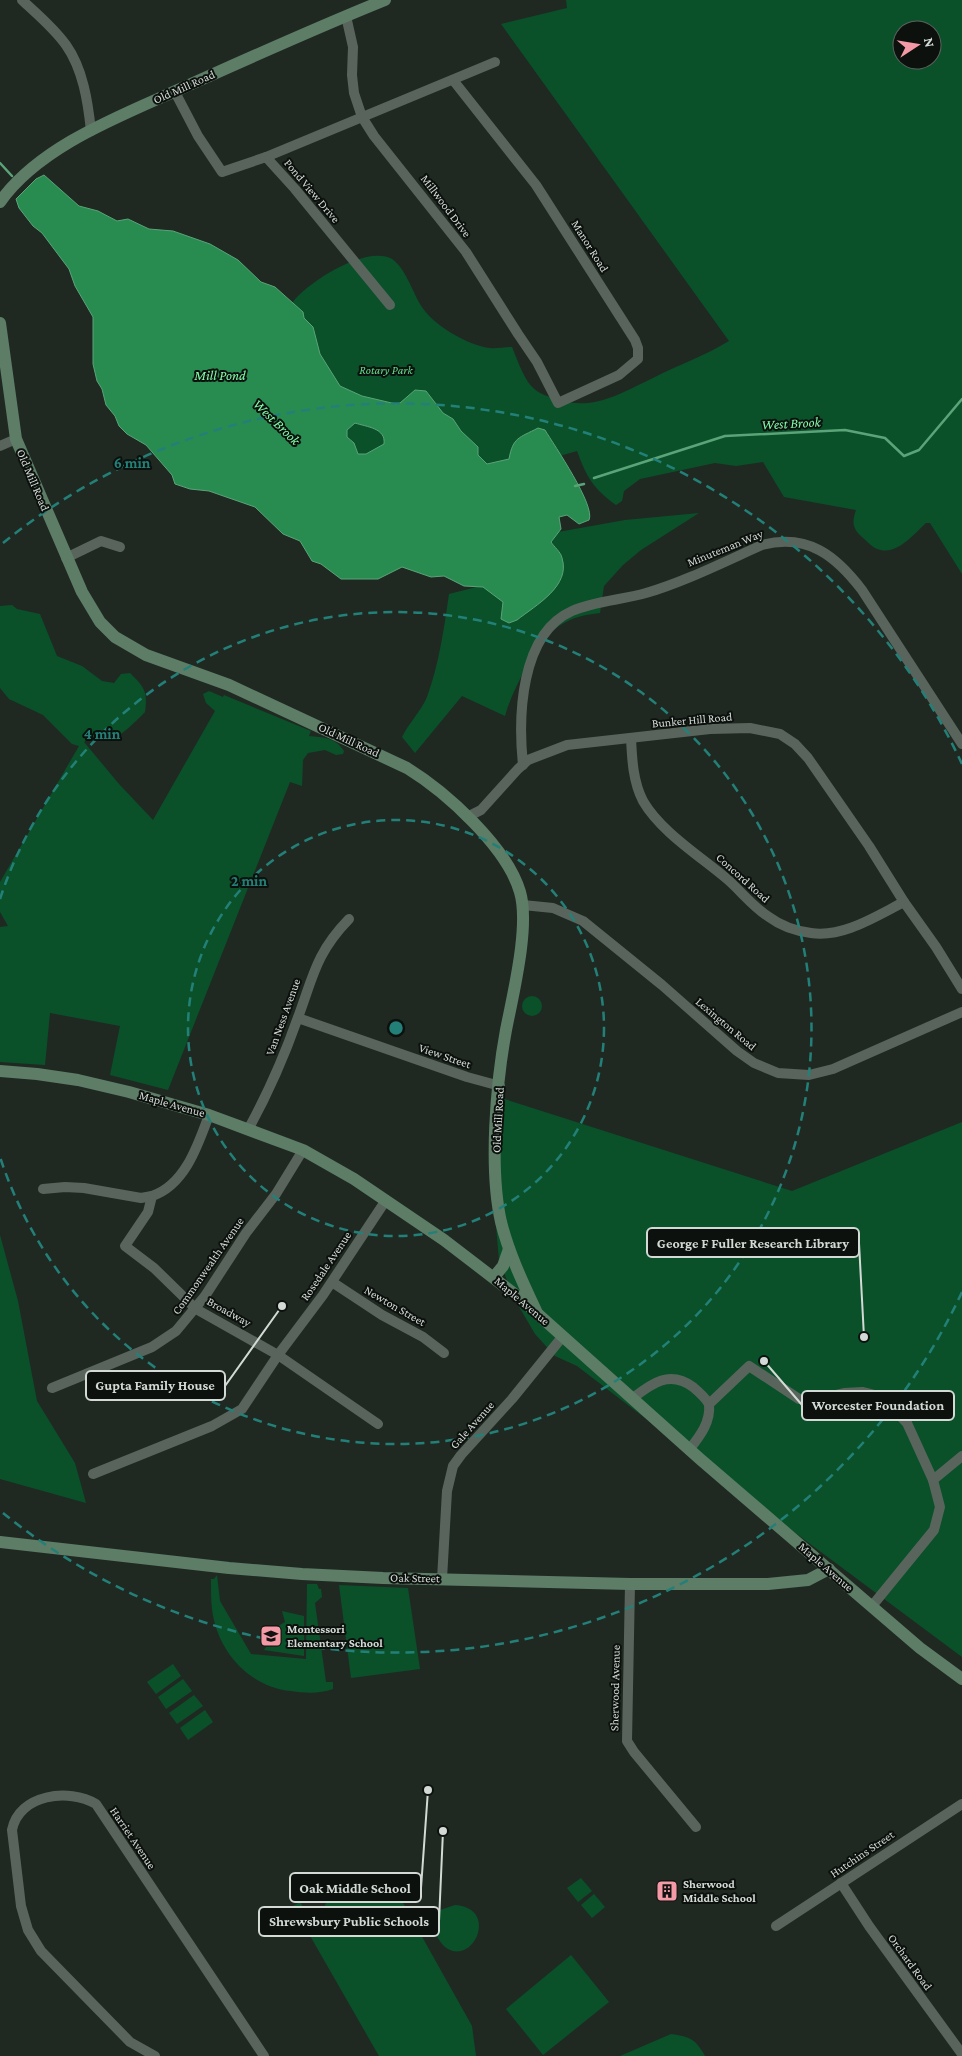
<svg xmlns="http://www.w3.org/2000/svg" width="962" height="2056" viewBox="0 0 962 2056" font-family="'Crimson Pro',serif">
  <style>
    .green { fill: #0a512a; fill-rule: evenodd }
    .water { fill: #288c50; stroke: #5ba378; fill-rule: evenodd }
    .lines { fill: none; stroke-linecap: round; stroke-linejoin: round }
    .stream { stroke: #5ba378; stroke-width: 2.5 }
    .street { stroke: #59655c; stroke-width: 10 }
    .secondary { stroke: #5d7d67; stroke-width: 12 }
    .ring { fill: none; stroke: #238078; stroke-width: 2.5; stroke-dasharray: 9 6 }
    .labels { text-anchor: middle; stroke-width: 4; stroke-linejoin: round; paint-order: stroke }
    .street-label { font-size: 12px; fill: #d3dad5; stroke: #0c110d }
    .park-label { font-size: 12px; font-style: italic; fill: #63df8f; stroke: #0c110d }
    .poi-label { font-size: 12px; font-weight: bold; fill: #d3dad5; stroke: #0c110d; text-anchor: start }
    .water-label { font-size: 14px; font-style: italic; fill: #81fcaa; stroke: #0c110d }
    .centre { fill: #238078; stroke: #0c110d; stroke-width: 2.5 }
    .ring-label { font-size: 15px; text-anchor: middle; font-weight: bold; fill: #238078; stroke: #0c110d; stroke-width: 4; stroke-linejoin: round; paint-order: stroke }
    .leader { fill: none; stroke: #d3dad5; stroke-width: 2 }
    .callout-dot { fill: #d3dad5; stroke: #0c110d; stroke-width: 2 }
    .callout { fill: #0c110d; stroke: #d3dad5; stroke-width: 2 }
    .callout-label { font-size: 14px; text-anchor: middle; font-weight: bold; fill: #d3dad5 }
  </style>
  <rect width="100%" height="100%" fill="#1f2922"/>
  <g class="green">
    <path d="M566,0H962V574L930,523H926C915,533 898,554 881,550C873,549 868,542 862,537C852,528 852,522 856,510L784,497L763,462L736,466L715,463L640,479L624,491L622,501L616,505C593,488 587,478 577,451L521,467L491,473L387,442L358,463L277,335C282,325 285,312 292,303C306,283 367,244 392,259C405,268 412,290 420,304C431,324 467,345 489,348C496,349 505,347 512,347C517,359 521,371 528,382C536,393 544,395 556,399C593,412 621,393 653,378C678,365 705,356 729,341L501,24L567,8ZM902,30H932V60H902Z"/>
    <path d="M699,513L641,550L623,565L604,586L600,613C560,617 545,633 526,667C518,683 510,698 505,716L462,696L415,753L402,737C409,723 421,711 427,697C439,664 444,629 449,594L540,571L549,528L558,532L625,520Z"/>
    <path d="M12,605L17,609L40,614L57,656L82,666L102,681L114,683L121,674L130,673C144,687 148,691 145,712C138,719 120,738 111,739C100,741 94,734 84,742L119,784L153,820L215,711L206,703L203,694L209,691L223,697L224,695L311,731L309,736C323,737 336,738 344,751L343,754L336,755L325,750L308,753L303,760L302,786L290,782L168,1090L110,1075L120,1026L50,1013L45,1065L0,1062V927L8,926L0,912V882L79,746L72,744L43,715L9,699L0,688V606Z"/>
    <circle cx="532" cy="1006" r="10"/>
    <path d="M495,1096L792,1191L962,1122V1657L778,1520L577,1366L555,1356L535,1334L514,1298L499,1260L492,1181Z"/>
    <path d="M0,1235L18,1301L37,1401L75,1463L86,1503L0,1479Z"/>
    <path d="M217,1575L220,1601L251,1654L306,1659L307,1584H317L319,1589H321L322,1597L315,1603L326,1682H333V1689C319,1694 305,1693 291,1691C249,1687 217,1651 212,1609C211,1601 211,1591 211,1582V1579H214Z"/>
    <path d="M339,1585L408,1588L420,1669L351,1678Z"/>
    <path d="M282,1611L304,1616V1656L264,1650L270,1641L266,1633L285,1622Z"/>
    <path d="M173,1664L181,1676L156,1694L147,1682Z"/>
    <path d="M183,1679L192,1691L166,1709L158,1697Z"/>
    <path d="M194,1695L203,1706L177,1724L169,1713Z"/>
    <path d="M205,1710L213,1722L188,1740L180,1728Z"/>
    <path d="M581,1878L592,1891L578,1902L567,1888Z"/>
    <path d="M374,1884L390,1891L402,1901L472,2026L476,2056H379L293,1906L300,1902L315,1926L328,1899L349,1885Z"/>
    <path d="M594,1894L605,1907L592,1918L581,1905Z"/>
    <path d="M455,1905C500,1908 473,1968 445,1947C439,1942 434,1931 430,1924L434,1912Z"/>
    <path d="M571,1955L609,2002L543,2055L506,2009Z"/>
    <path d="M671,2034C691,2037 695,2039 705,2056H620Z"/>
  </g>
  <path class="water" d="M44,175L79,206L98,211L117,221L128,219L149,229L173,231L210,244L238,260L261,282L275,287L303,312L304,318L313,327L320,354L340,386L362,396L396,404L400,403L415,390L426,391L443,413L453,419L461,431L478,447V455L487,464L509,459C513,437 519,438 538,428L545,430C554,445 596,506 589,520L579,524L567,515L559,517L561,529L551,542C554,547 561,552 562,558C571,586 536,605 517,620L509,623L501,619L503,602L483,587L464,586L444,576L431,577L402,567L378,579H341L321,564L312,561L300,541L283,534L255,507L209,491L190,489L175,484L172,475L146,445L127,434L119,426L115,416L106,405L102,389L97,381L93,364V317L75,286L69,269L42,233L33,226L19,208L16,199L36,179ZM355,423C367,427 386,428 384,444L366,454H358L354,443L347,437V430Z"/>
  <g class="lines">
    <g class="stream">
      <path d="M0,163L12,176"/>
      <path d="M594,478L725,436L845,430L885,438L904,456L919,450L962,399"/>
      <path d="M575,486L584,484"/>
    </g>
    <g class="street">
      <path d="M22,0C37,14 54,28 66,45C83,69 88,102 91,131"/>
      <path d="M346,16L353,47L352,75L354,93L362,117L374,136L466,252L518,334L537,362L558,403L619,375L638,359V348L635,340L536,185L453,80"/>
      <path d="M175,92L198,136L222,172L266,157L295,189L390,305"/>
      <path d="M266,157L495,62"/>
      <path d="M0,446L16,439"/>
      <path d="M66,558L101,541L120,547"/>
      <path d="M631,738C632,759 633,782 643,801C661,832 700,856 727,879C741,891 753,907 769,917C781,926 796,931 811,933C843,938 876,916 904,902"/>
      <path d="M523,765C518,717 520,634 572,611C595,601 622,600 646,593C684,582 726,561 762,545C808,533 836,556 862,590L962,744"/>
      <path d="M467,817L481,810L518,769L528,760L567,745L710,729L750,728L780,734L795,744L808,758L869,846L904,902L936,947L962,989"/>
      <path d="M523,905L553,908L583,921L662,985L737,1051L754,1063L778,1073L809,1075L833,1069L962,1012"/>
      <path d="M298,1018L467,1077L500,1086"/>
      <path d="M209,1115C198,1145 185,1185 152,1196L148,1212L125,1246L154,1268L196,1309L278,1355L378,1424"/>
      <path d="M249,1128C268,1093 284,1057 297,1020C313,978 315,954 349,919"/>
      <path d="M43,1189L65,1187L84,1188L141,1198L152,1196"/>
      <path d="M332,1282L382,1315L423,1337L444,1353"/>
      <path d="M52,1388L152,1347L176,1331L205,1296L246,1233L276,1194L303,1150"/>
      <path d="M633,1398C652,1383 670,1370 693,1387C699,1392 705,1397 709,1404C711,1422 700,1436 689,1450"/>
      <path d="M709,1404L749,1366L799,1399H818L844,1393L863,1392L871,1394L888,1403L907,1423L933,1480"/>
      <path d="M93,1474L212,1426L242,1409L278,1355L323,1295L386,1200"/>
      <path d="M442,1579L447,1491L453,1466L461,1455L512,1399L563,1336"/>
      <path d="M630,1584L627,1741L634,1752L696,1827"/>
      <path d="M872,1606L934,1530L940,1507L933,1480L962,1456"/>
      <path d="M841,1883L869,1926L962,2054"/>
      <path d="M776,1926L962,1804"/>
      <path d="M155,2056L130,2042L41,1951L28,1930L21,1906L12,1830C19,1794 69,1788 96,1804L264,2056"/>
    </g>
    <g class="secondary">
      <path d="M0,202C41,144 126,114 189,85C254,56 318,27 385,0"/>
      <path d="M0,323L16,439L82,592L100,622L115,637L146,655L229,685L407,768C446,792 507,847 520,892C530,926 513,994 506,1030C496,1084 489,1169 501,1222C509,1254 523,1283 537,1313"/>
      <path d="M0,1071L37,1074L78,1080L129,1092L209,1115L303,1150L354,1179L444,1240L521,1299L700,1459L920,1648L962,1679"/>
      <path d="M494,1277L503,1266L509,1249"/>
      <path d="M0,1542L229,1568L302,1574L383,1578L630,1584H768L808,1580L829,1569"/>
    </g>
  </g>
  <g class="ring">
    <circle cx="396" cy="1028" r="208"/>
    <path d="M0 899A416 416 0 1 1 0 1157"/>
    <path d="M962 1292A624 624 0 0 1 3 1513M3 543A624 624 0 0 1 962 764"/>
  </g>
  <defs>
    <g id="school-square" transform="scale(1.125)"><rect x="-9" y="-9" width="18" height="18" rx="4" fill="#f49aa6" stroke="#0c110d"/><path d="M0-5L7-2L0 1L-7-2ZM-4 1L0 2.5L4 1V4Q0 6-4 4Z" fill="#111"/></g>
    <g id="building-square" transform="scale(1.125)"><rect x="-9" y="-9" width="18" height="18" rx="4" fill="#f49aa6" stroke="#0c110d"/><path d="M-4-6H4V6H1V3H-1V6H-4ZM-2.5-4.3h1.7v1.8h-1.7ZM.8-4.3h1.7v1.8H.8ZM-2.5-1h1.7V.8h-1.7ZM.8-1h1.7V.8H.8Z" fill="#111"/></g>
  </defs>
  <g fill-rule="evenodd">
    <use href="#school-square" x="271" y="1636"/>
    <use href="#building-square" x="667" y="1891"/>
  </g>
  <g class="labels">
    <g class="street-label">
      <text transform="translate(184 87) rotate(-24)" y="4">Old Mill Road</text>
      <text transform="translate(312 191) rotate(50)" y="4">Pond View Drive</text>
      <text transform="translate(446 206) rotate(53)" y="4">Millwood Drive</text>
      <text transform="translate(590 246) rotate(58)" y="4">Manor Road</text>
      <text transform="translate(33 480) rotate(67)" y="4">Old Mill Road</text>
      <text transform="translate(725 548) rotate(-22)" y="4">Minuteman Way</text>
      <text transform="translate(692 720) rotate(-5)" y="4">Bunker Hill Road</text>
      <text transform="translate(349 740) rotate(25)" y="4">Old Mill Road</text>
      <text transform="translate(743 878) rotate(42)" y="4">Concord Road</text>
      <text transform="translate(283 1017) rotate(-70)" y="4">Van Ness Avenue</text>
      <text transform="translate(726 1024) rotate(40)" y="4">Lexington Road</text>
      <text transform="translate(445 1056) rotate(19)" y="4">View Street</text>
      <text transform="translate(172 1104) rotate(16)" y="4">Maple Avenue</text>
      <text transform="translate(498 1120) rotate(-87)" y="4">Old Mill Road</text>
      <text transform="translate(208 1266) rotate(-55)" y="4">Commonwealth Avenue</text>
      <text transform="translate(326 1266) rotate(-56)" y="4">Rosedale Avenue</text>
      <text transform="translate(522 1301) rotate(40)" y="4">Maple Avenue</text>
      <text transform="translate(395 1306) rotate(30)" y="4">Newton Street</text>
      <text transform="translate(229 1312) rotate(29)" y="4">Broadway</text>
      <text transform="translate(472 1425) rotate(-48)" y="4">Gale Avenue</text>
      <text transform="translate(826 1567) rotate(41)" y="4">Maple Avenue</text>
      <text transform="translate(415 1578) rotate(1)" y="4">Oak Street</text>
      <text transform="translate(615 1688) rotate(-89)" y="4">Sherwood Avenue</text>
      <text transform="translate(133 1838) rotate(56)" y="4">Harriet Avenue</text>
      <text transform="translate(862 1854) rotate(-34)" y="4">Hutchins Street</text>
      <text transform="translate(910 1962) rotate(54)" y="4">Orchard Road</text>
    </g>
    <g class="park-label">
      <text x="386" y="374">Rotary Park</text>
    </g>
    <g class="poi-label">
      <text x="287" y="1633">Montessori<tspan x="287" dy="14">Elementary School</tspan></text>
      <text x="683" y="1888">Sherwood<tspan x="683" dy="14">Middle School</tspan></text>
    </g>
    <g class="water-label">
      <text x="220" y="380">Mill Pond</text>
      <text transform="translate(277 422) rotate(44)" y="5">West Brook</text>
      <text transform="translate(791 423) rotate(-3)" y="5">West Brook</text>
    </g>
  </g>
  <circle cx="396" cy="1028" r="8" class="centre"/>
  <g class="ring-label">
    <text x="132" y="468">6 min</text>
    <text x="102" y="739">4 min</text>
    <text x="249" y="886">2 min</text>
  </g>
  <path class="leader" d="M864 1337L859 1243M282 1306L225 1386M764 1361L802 1405M428 1790L421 1888M443 1831L439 1921"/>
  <g class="callout-dot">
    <circle cx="864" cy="1337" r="5"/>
    <circle cx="282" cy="1306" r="5"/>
    <circle cx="764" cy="1361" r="5"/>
    <circle cx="428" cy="1790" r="5"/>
    <circle cx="443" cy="1831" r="5"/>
  </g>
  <g class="callout">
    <rect x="647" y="1228" width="212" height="29" rx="5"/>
    <rect x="86" y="1371" width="139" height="29" rx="5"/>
    <rect x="802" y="1391" width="152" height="29" rx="5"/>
    <rect x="290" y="1873" width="131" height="29" rx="5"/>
    <rect x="259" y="1907" width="180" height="29" rx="5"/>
  </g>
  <g class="callout-label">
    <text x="753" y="1248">George F Fuller Research Library</text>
    <text x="155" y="1390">Gupta Family House</text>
    <text x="878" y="1410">Worcester Foundation</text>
    <text x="355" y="1893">Oak Middle School</text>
    <text x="349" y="1926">Shrewsbury Public Schools</text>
  </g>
  <g transform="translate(917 45) rotate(78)"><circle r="24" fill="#0c110d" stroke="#5c615d"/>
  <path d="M0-4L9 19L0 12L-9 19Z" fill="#f49aa6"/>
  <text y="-8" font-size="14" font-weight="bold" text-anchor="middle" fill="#d3dad5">N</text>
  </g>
</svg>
